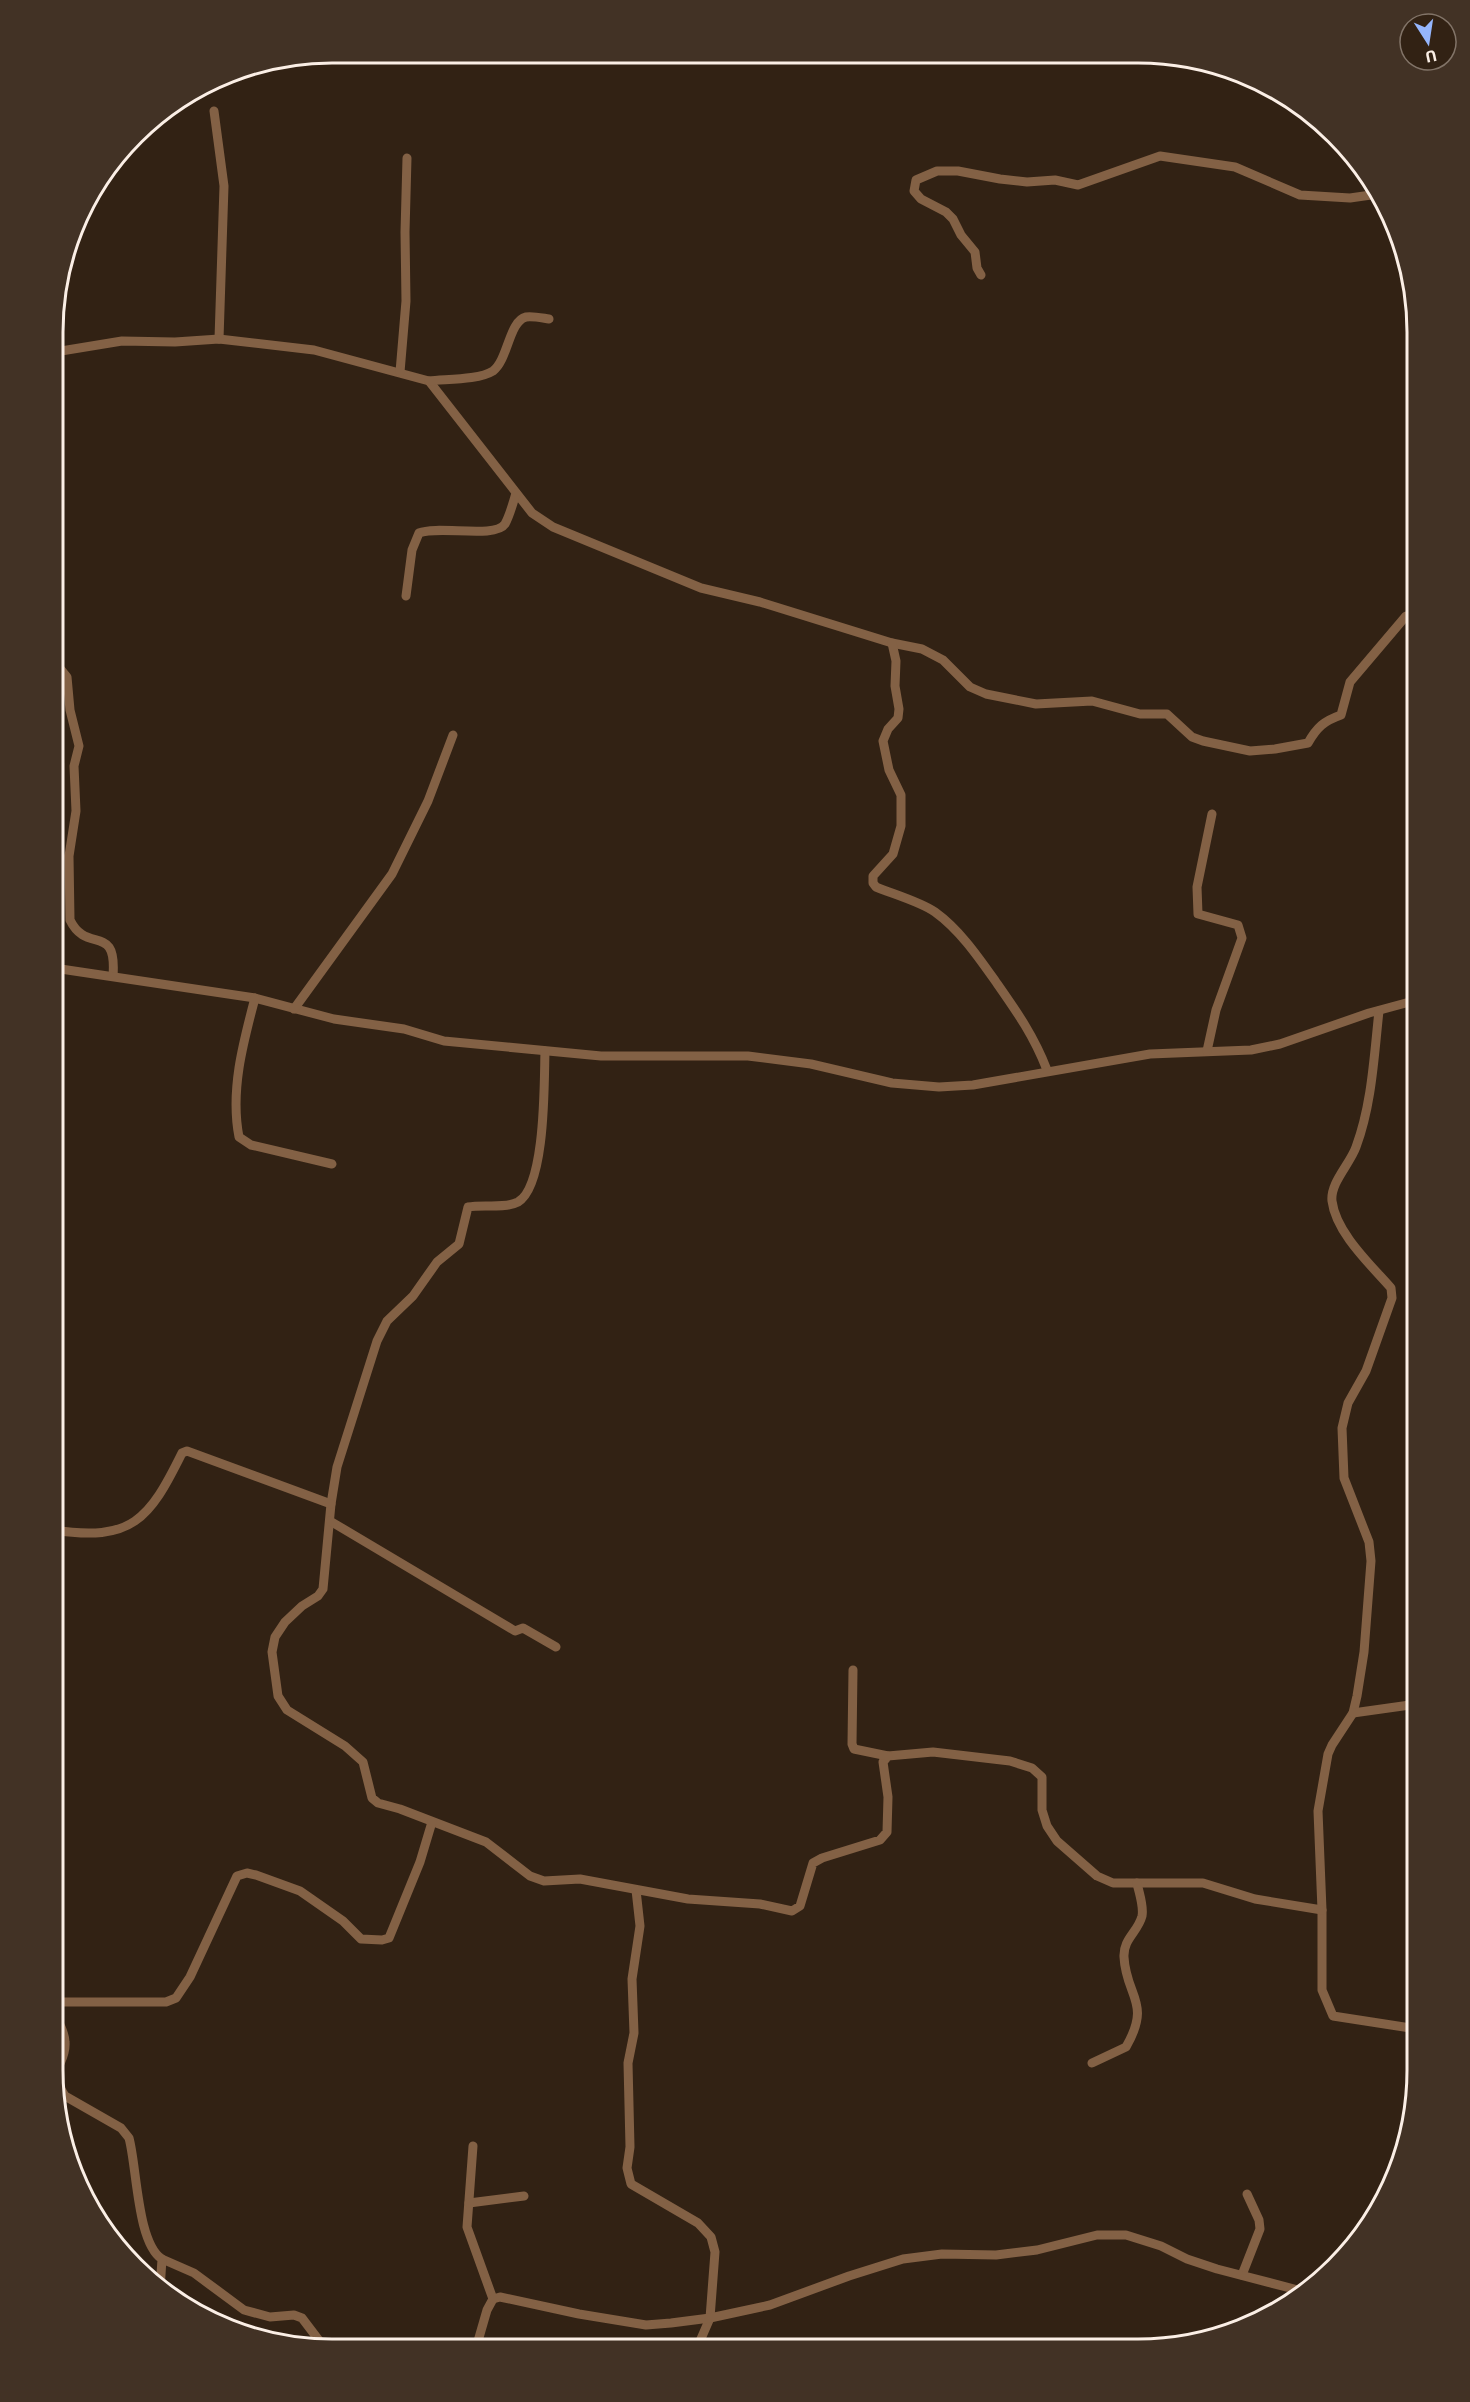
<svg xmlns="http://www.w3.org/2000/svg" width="1470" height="2402" viewBox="0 0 1470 2402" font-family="'Exo 2',sans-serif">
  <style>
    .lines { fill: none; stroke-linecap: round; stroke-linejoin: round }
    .street { stroke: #836145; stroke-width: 9 }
    .rim { fill: none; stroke: #fbefe6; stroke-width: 3 }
  </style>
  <rect width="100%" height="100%" fill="#322214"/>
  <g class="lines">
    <g class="street">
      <path d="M214,111L224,186L219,339"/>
      <path d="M981,275L977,268L975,252L961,235L953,219L946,212L921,199L914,191L916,180L937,171H958L1000,179L1027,182L1055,180L1078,185L1160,156L1235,167L1300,195L1350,198L1378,194"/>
      <path d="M55,352L122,341L175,342L219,339L314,350L429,381L532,513L553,527L701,588L760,602L892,643L922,649L943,660L970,687L986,694L1036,704L1092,701L1140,714H1167L1192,737L1203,741L1250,751L1275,749L1308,743C1317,727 1324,721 1341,715L1350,682L1406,616L1417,617"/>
      <path d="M400,372L406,301L405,232L407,158"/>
      <path d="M429,381C446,379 479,380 493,371C508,360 509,321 526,317C533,316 542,318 549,319"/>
      <path d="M55,418H56"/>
      <path d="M406,596L412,550L419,533C438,525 495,539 505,524C510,515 513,503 516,493"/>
      <path d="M892,643L896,661L895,686L899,709L898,718L888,729L883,741L889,770L901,795V826L893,854L873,876V883L876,887C893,894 921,902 935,912C960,930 979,958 996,982C1017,1012 1034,1036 1047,1070"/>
      <path d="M54,661L67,677L70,710L79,746L74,766L76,811L69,856L70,920C87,955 117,922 113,976"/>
      <path d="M54,968L255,998L334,1019L404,1029L444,1041L601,1056H748L811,1064L892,1083L939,1087L973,1085L1150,1054L1251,1050L1280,1044L1369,1013L1417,1000"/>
      <path d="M255,998C243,1043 230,1091 239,1137L251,1145L332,1164"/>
      <path d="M294,1009L392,874L428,801L453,735"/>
      <path d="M1379,1011C1374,1056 1372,1104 1356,1147C1350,1164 1330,1183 1332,1201C1336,1233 1371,1265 1391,1288L1392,1298L1366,1371L1348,1403L1342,1428L1344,1478L1369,1542L1371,1561L1364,1652L1357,1696L1353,1713L1332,1745L1328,1754L1318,1811L1322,1910V1990L1333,2016L1417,2029"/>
      <path d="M545,1051C544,1081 546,1186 518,1202C505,1209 484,1204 468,1207L459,1244L437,1262L413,1296L387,1321L377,1341L337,1467L331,1504L323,1589L318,1596L302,1606L285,1622L275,1637L272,1652L278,1696L287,1710L345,1746L363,1762L372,1798L378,1803L400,1809L486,1842L530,1876L544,1881L580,1879L688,1899L760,1904L792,1911L800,1906L813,1863L822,1858L880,1840L887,1832L888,1797L883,1762L888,1756L933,1752L1010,1761L1032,1768L1042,1777V1810L1047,1826L1057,1841L1097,1876L1113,1883H1203L1255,1899L1322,1910"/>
      <path d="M1207,1051L1216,1010L1242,938L1238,925L1198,914L1197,887L1212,814"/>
      <path d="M330,1521L515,1631L523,1628L556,1647"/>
      <path d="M53,1530C132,1542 149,1520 182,1453L187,1451L331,1504"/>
      <path d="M853,1670L852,1744L854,1749L888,1756"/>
      <path d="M1353,1713L1417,1704"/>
      <path d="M636,1890L640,1926L632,1979L634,2033L628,2063L630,2147L627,2168L631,2184L698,2223L711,2237L715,2252L710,2318L697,2348"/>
      <path d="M1092,2063L1126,2047C1152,2002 1126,1997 1124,1957C1123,1939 1138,1932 1142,1916C1144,1906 1139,1893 1137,1883"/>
      <path d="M473,2146L467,2227L493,2299"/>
      <path d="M469,2203L524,2196"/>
      <path d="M162,2259L194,2273L244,2310L270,2317L294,2315L302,2318L324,2347"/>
      <path d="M1242,2275L1260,2229L1259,2220L1247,2194"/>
      <path d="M160,2290L162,2259C137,2243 137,2167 129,2138L121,2128L65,2096C46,2067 67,2065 65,2042C65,2031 57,2020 53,2011L55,2005L61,2002H166L176,1998L190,1977L237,1876L247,1873L256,1875L300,1891L343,1921L361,1939L382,1940L389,1938L420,1862L432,1822"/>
      <path d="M476,2348L487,2310L493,2299L500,2297L579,2314L646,2325L671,2323L710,2318L770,2305L849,2276L903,2259L942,2254L996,2255L1037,2250L1097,2235H1126L1161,2246L1187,2259L1217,2269L1298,2290L1309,2291"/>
    </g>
  </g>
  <path d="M0 0H1470V2402H0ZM332 63H1138A269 269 0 0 1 1407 332V2070A269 269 0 0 1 1138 2339H332A269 269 0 0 1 63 2070V332A269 269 0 0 1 332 63Z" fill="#423225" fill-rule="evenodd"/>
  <path class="rim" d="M332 63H1138A269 269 0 0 1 1407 332V2070A269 269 0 0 1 1138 2339H332A269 269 0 0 1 63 2070V332A269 269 0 0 1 332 63Z"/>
  <g transform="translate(1428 42) rotate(168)"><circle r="28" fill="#322214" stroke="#827468" stroke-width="1.5"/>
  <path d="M0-4.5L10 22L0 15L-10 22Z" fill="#95b6fd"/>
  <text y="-9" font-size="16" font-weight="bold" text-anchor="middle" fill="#fbefe6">U</text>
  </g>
</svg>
